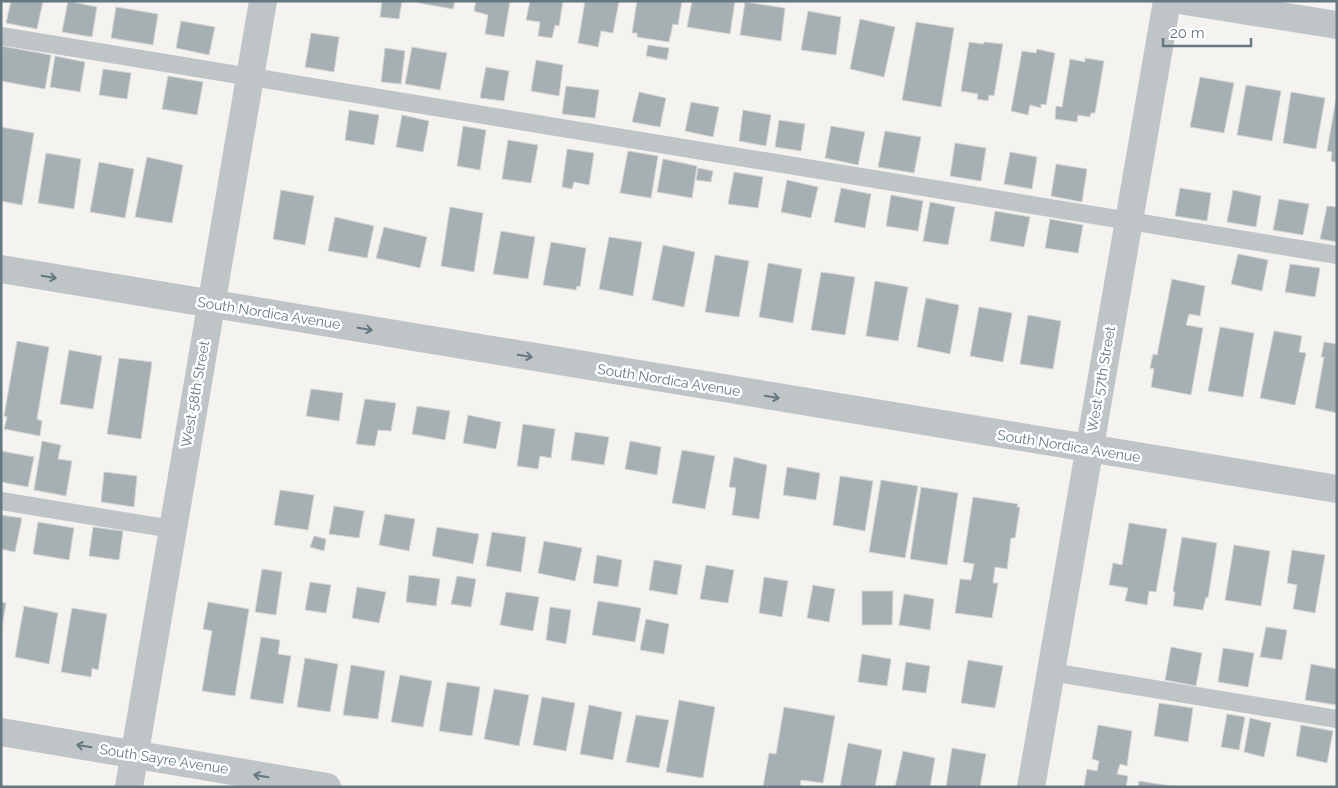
<svg xmlns="http://www.w3.org/2000/svg" width="1338" height="788" viewBox="0 0 1338 788" font-family="Raleway,sans-serif">
  <style>
    .building { fill: #a6b0b3; stroke: #d5d5d3 }
    .lines { fill: none; stroke-linecap: round; stroke-linejoin: round }
    .service { stroke: #bfc4c6; stroke-width: 18 }
    .minor { stroke: #bfc4c6; stroke-width: 28 }
    .oneway { stroke: #637881 }
    .labels { text-anchor: middle; stroke-width: 5; stroke-linejoin: round; paint-order: stroke }
    .street-label { font-size: 14px; fill: #637881; stroke: #fff }
  </style>
  <rect width="100%" height="100%" fill="#f4f3f0"/>
  <g class="building">
    <path d="M11,1H43L37,29L6,23Z"/>
    <path d="M68,1L97,7L92,37L62,32Z"/>
    <path d="M382,1H402L399,19L380,17Z"/>
    <path d="M419,1H455L453,9L419,3Z"/>
    <path d="M476,1H510L504,37L485,34L488,15L474,11Z"/>
    <path d="M530,1H563L559,26L555,25L552,38L538,36L540,22L526,20Z"/>
    <path d="M585,1H619L613,33L601,31L598,47L578,43Z"/>
    <path d="M637,1H682L678,25L673,24L669,42L637,37V33H632Z"/>
    <path d="M692,1H735L730,34L687,27Z"/>
    <path d="M745,2L785,8L781,41L740,35Z"/>
    <path d="M116,7L158,14L153,45L111,38Z"/>
    <path d="M808,11L841,17L836,55L801,50Z"/>
    <path d="M860,19L895,27L884,77L850,69Z"/>
    <path d="M181,21L215,27L209,55L176,48Z"/>
    <path d="M916,22L954,28L941,107L902,100Z"/>
    <path d="M311,33L339,37L334,72L305,67Z"/>
    <path d="M969,42L983,44L984,42L1003,44L994,96L989,95L988,101L977,99L978,94L961,91Z"/>
    <path d="M648,45L669,48L667,60L646,56Z"/>
    <path d="M2,46L51,55L45,89L1,81Z"/>
    <path d="M412,47L447,53L440,90L405,84Z"/>
    <path d="M385,48L405,51L401,84L381,82Z"/>
    <path d="M1037,49L1055,53L1046,105L1041,104V108L1030,105L1028,115L1011,111L1022,51L1036,53Z"/>
    <path d="M55,56L85,62L80,92L50,87Z"/>
    <path d="M1085,58L1104,61L1095,113H1091L1090,117L1078,115L1077,122L1055,119L1056,106L1062,107L1070,59L1085,62Z"/>
    <path d="M536,60L563,65L559,96L531,91Z"/>
    <path d="M486,67L509,71L504,101L480,98Z"/>
    <path d="M103,69L131,73L127,99L99,95Z"/>
    <path d="M168,76L203,82L197,115L162,109Z"/>
    <path d="M1200,77L1234,83L1224,133L1190,127Z"/>
    <path d="M1246,85L1281,91L1272,141L1237,135Z"/>
    <path d="M566,86L599,90L595,118L562,114Z"/>
    <path d="M639,92L666,98L660,127L632,122Z"/>
    <path d="M1291,92L1325,98L1316,149L1283,143Z"/>
    <path d="M1336,99H1337V163L1331,161L1332,152L1327,151Z"/>
    <path d="M691,102L719,107L713,137L685,131Z"/>
    <path d="M349,110L379,115L374,145L345,140Z"/>
    <path d="M743,110L771,115L766,146L739,141Z"/>
    <path d="M402,115L429,121L423,152L396,147Z"/>
    <path d="M779,120L805,124L801,151L775,147Z"/>
    <path d="M463,126L486,130L480,170L457,166Z"/>
    <path d="M831,126L865,132L858,165L825,158Z"/>
    <path d="M1,127L34,133L22,205L1,201Z"/>
    <path d="M885,131L921,137L914,173L878,167Z"/>
    <path d="M508,140L538,145L531,183L502,179Z"/>
    <path d="M955,143L986,148L981,181L950,176Z"/>
    <path d="M567,149L594,153L589,185L574,182L572,189L562,187Z"/>
    <path d="M628,151L658,156L651,198L620,193Z"/>
    <path d="M1010,152L1037,157L1032,189L1004,184Z"/>
    <path d="M46,153L81,159L74,209L38,203Z"/>
    <path d="M147,157L183,165L172,223L135,217Z"/>
    <path d="M663,159L697,166L692,198L657,192Z"/>
    <path d="M99,162L134,169L125,218L90,212Z"/>
    <path d="M1056,164L1087,169L1082,202L1051,196Z"/>
    <path d="M698,168L713,171L711,182L696,180Z"/>
    <path d="M734,172L763,177L758,208L728,204Z"/>
    <path d="M787,180L818,187L811,218L781,212Z"/>
    <path d="M841,188L871,194L865,228L834,222Z"/>
    <path d="M1180,188L1211,193L1207,221L1175,216Z"/>
    <path d="M281,190L314,196L305,245L273,239Z"/>
    <path d="M1233,190L1261,196L1256,227L1227,222Z"/>
    <path d="M891,195L923,201L918,231L886,226Z"/>
    <path d="M1279,199L1309,204L1303,235L1273,230Z"/>
    <path d="M930,202L955,207L948,245L923,241Z"/>
    <path d="M1327,206L1337,207V242L1320,239Z"/>
    <path d="M450,207L483,213L474,272L441,266Z"/>
    <path d="M995,211L1030,217L1024,247L990,241Z"/>
    <path d="M335,217L374,226L367,258L328,251Z"/>
    <path d="M1050,219L1083,225L1078,253L1045,248Z"/>
    <path d="M384,227L427,237L420,268L376,258Z"/>
    <path d="M501,231L535,237L528,279L493,274Z"/>
    <path d="M609,237L642,242L633,296L599,289Z"/>
    <path d="M551,242L586,248L580,287L577,286L576,290L543,285Z"/>
    <path d="M663,245L695,252L684,307L652,300Z"/>
    <path d="M1238,254L1268,260L1262,291L1231,284Z"/>
    <path d="M715,255L749,261L739,317L705,312Z"/>
    <path d="M768,263L802,269L793,323L759,317Z"/>
    <path d="M1290,264L1320,268L1315,297L1285,292Z"/>
    <path d="M821,272L855,277L845,335L811,330Z"/>
    <path d="M1172,279L1205,286L1200,316L1189,314L1186,325L1203,328L1191,395L1151,387L1154,369L1150,368L1153,354L1157,355Z"/>
    <path d="M875,281L908,287L898,341L866,336Z"/>
    <path d="M926,298L959,305L950,354L917,347Z"/>
    <path d="M979,307L1012,313L1003,362L970,356Z"/>
    <path d="M1028,315L1061,321L1053,369L1020,364Z"/>
    <path d="M1220,327L1254,333L1243,397L1208,391Z"/>
    <path d="M1274,331L1302,336L1299,352L1306,353L1295,405L1260,398Z"/>
    <path d="M17,341L49,347L37,419L42,421L40,436L4,429L7,417L4,416Z"/>
    <path d="M1324,342L1337,344V413L1315,408L1324,357H1321Z"/>
    <path d="M69,350L102,356L93,409L60,404Z"/>
    <path d="M119,358L152,362L141,439L107,434Z"/>
    <path d="M311,389L343,393L339,421L306,416Z"/>
    <path d="M365,399L396,403L391,431L378,430L375,446L356,444Z"/>
    <path d="M417,406L450,411L445,440L412,434Z"/>
    <path d="M468,415L501,422L496,449L463,443Z"/>
    <path d="M523,424L555,429L551,458L540,456L538,469L517,466Z"/>
    <path d="M575,432L609,437L604,465L571,460Z"/>
    <path d="M42,441L61,445L58,459L72,461L66,496L34,490Z"/>
    <path d="M630,441L661,447L657,475L625,469Z"/>
    <path d="M682,450L715,456L705,509L672,503Z"/>
    <path d="M1,451L34,457L28,487L1,482Z"/>
    <path d="M734,457L767,465L759,519L732,515L736,488L729,487Z"/>
    <path d="M787,467L820,473L816,500L783,495Z"/>
    <path d="M104,472L137,476L134,507L101,502Z"/>
    <path d="M840,476L873,481L865,531L833,525Z"/>
    <path d="M881,480L918,486L905,558L869,552Z"/>
    <path d="M921,487L958,493L947,565L910,559Z"/>
    <path d="M280,490L314,495L308,530L274,525Z"/>
    <path d="M973,497L1018,504L1017,507H1020L1015,538H1011L1007,569L995,567L993,583H998L992,618L955,613L960,579L971,580L974,564L963,562Z"/>
    <path d="M334,506L364,511L359,538L329,534Z"/>
    <path d="M385,514L415,519L409,551L379,545Z"/>
    <path d="M1,515L22,518L15,552L1,549Z"/>
    <path d="M38,522L74,528L69,560L33,554Z"/>
    <path d="M1129,523L1167,529L1156,592L1149,591L1147,605L1125,601L1128,588L1109,585L1113,563L1122,565Z"/>
    <path d="M93,527L123,531L119,560L89,556Z"/>
    <path d="M437,527L479,534L473,564L432,556Z"/>
    <path d="M492,532L526,537L521,572L486,566Z"/>
    <path d="M314,536L326,539L324,551L310,547Z"/>
    <path d="M1182,537L1217,543L1208,598L1206,597L1203,610L1173,606L1175,592L1173,591Z"/>
    <path d="M544,541L582,548L575,581L538,573Z"/>
    <path d="M1234,545L1270,551L1261,606L1225,600Z"/>
    <path d="M1292,550L1325,555L1315,613L1293,609L1297,585L1287,583Z"/>
    <path d="M597,555L622,560L618,587L593,583Z"/>
    <path d="M654,560L682,565L677,595L649,590Z"/>
    <path d="M706,565L734,570L728,603L700,599Z"/>
    <path d="M262,569L282,572L276,615L255,612Z"/>
    <path d="M409,575L440,579L436,606L406,602Z"/>
    <path d="M457,576L476,579L471,607L451,604Z"/>
    <path d="M764,577L788,581L782,617L759,613Z"/>
    <path d="M310,582L331,585L326,613L305,610Z"/>
    <path d="M813,585L835,589L829,622L807,618Z"/>
    <path d="M357,587L386,592L379,623L352,618Z"/>
    <path d="M862,591H893L892,625H862Z"/>
    <path d="M506,592L539,597L533,631L500,625Z"/>
    <path d="M904,594L934,599L930,630L899,625Z"/>
    <path d="M598,601L641,608L635,642L592,635Z"/>
    <path d="M1,602L6,603L1,633Z"/>
    <path d="M208,602L249,609L235,696L202,691L212,631L203,629Z"/>
    <path d="M24,606L58,613L49,664L15,657Z"/>
    <path d="M550,607L571,610L566,644L546,640Z"/>
    <path d="M72,608L107,614L98,670L92,668L91,677L61,672Z"/>
    <path d="M646,619L669,624L664,654L640,650Z"/>
    <path d="M1266,627L1287,630L1282,660L1260,657Z"/>
    <path d="M261,637L280,640L278,654L291,656L283,704L250,699Z"/>
    <path d="M1171,647L1202,653L1196,686L1165,680Z"/>
    <path d="M1223,648L1254,653L1248,687L1218,682Z"/>
    <path d="M862,654L891,659L887,686L858,682Z"/>
    <path d="M305,658L338,664L330,712L297,707Z"/>
    <path d="M968,660L1003,666L995,708L961,703Z"/>
    <path d="M906,662L930,666L926,693L902,690Z"/>
    <path d="M1311,664L1337,669V705L1305,700Z"/>
    <path d="M351,665L385,671L378,719L343,715Z"/>
    <path d="M400,675L432,681L423,727L391,722Z"/>
    <path d="M447,682L480,687L472,736L439,731Z"/>
    <path d="M494,689L529,695L519,746L484,739Z"/>
    <path d="M542,697L575,703L566,751L533,745Z"/>
    <path d="M679,700L715,707L703,778L666,772Z"/>
    <path d="M1159,703L1193,708L1188,742L1154,736Z"/>
    <path d="M589,705L622,712L613,760L580,754Z"/>
    <path d="M784,707L835,716L823,783L801,780L800,787H763L769,753L776,754Z"/>
    <path d="M1227,714L1245,717L1239,750L1221,747Z"/>
    <path d="M636,715L669,720L659,768L626,762Z"/>
    <path d="M1250,718L1271,723L1264,757L1244,752Z"/>
    <path d="M1098,725L1132,731L1127,766L1120,764L1117,774L1128,776L1126,787H1084L1087,769L1097,771L1099,761L1092,759Z"/>
    <path d="M1301,725L1333,731L1327,763L1296,756Z"/>
    <path d="M848,743L882,750L875,787H840Z"/>
    <path d="M952,748L986,754L980,787H946Z"/>
    <path d="M903,751L935,758L930,787H895Z"/>
    <path d="M1139,781L1178,787H1138Z"/>
  </g>
  <g class="lines">
    <g class="service">
      <path d="M1,36L1337,255"/>
      <path d="M1,501L172,529"/>
      <path d="M1051,672L1337,719"/>
    </g>
    <g class="minor">
      <path d="M1185,1L1337,25"/>
      <path d="M1,269L1337,489"/>
      <path d="M1,732L327,787"/>
      <path d="M129,787L263,1"/>
      <path d="M1031,787L1167,1"/>
    </g>
  </g>
  <defs><path id="oneway-shaft" d="M-6 0H5M1.5-3L5.5 0L1.5 3" fill="none" stroke-width="1.6" stroke-linecap="round" stroke-linejoin="round" transform="scale(1.25)"/></defs>
  <g class="oneway">
    <use href="#oneway-shaft" transform="translate(49 277) rotate(9)"/>
    <use href="#oneway-shaft" transform="translate(365 329) rotate(9)"/>
    <use href="#oneway-shaft" transform="translate(525 356) rotate(9)"/>
    <use href="#oneway-shaft" transform="translate(772 397) rotate(9)"/>
    <use href="#oneway-shaft" transform="translate(84 746) rotate(-171)"/>
    <use href="#oneway-shaft" transform="translate(261 776) rotate(-170)"/>
  </g>
  <g class="labels">
    <g class="street-label">
      <text transform="translate(269 313) rotate(9)" y="5">South Nordica Avenue</text>
      <text transform="translate(1101 379) rotate(-80)" y="5">West 57th Street</text>
      <text transform="translate(669 380) rotate(9)" y="5">South Nordica Avenue</text>
      <text transform="translate(195 394) rotate(-80)" y="5">West 58th Street</text>
      <text transform="translate(1069 446) rotate(9)" y="5">South Nordica Avenue</text>
      <text transform="translate(164 759) rotate(9)" y="5">South Sayre Avenue</text>
    </g>
  </g>
  <rect width="1338" height="788" fill="none" stroke="#637881" stroke-width="5"/>
  <path d="M1163 38v8h88v-8" fill="none" stroke="#637881" stroke-width="2.5"/>
  <text x="1170" y="38" font-size="15" fill="#637881" stroke="#ffffff" stroke-width="4" paint-order="stroke">20 m</text>
</svg>
